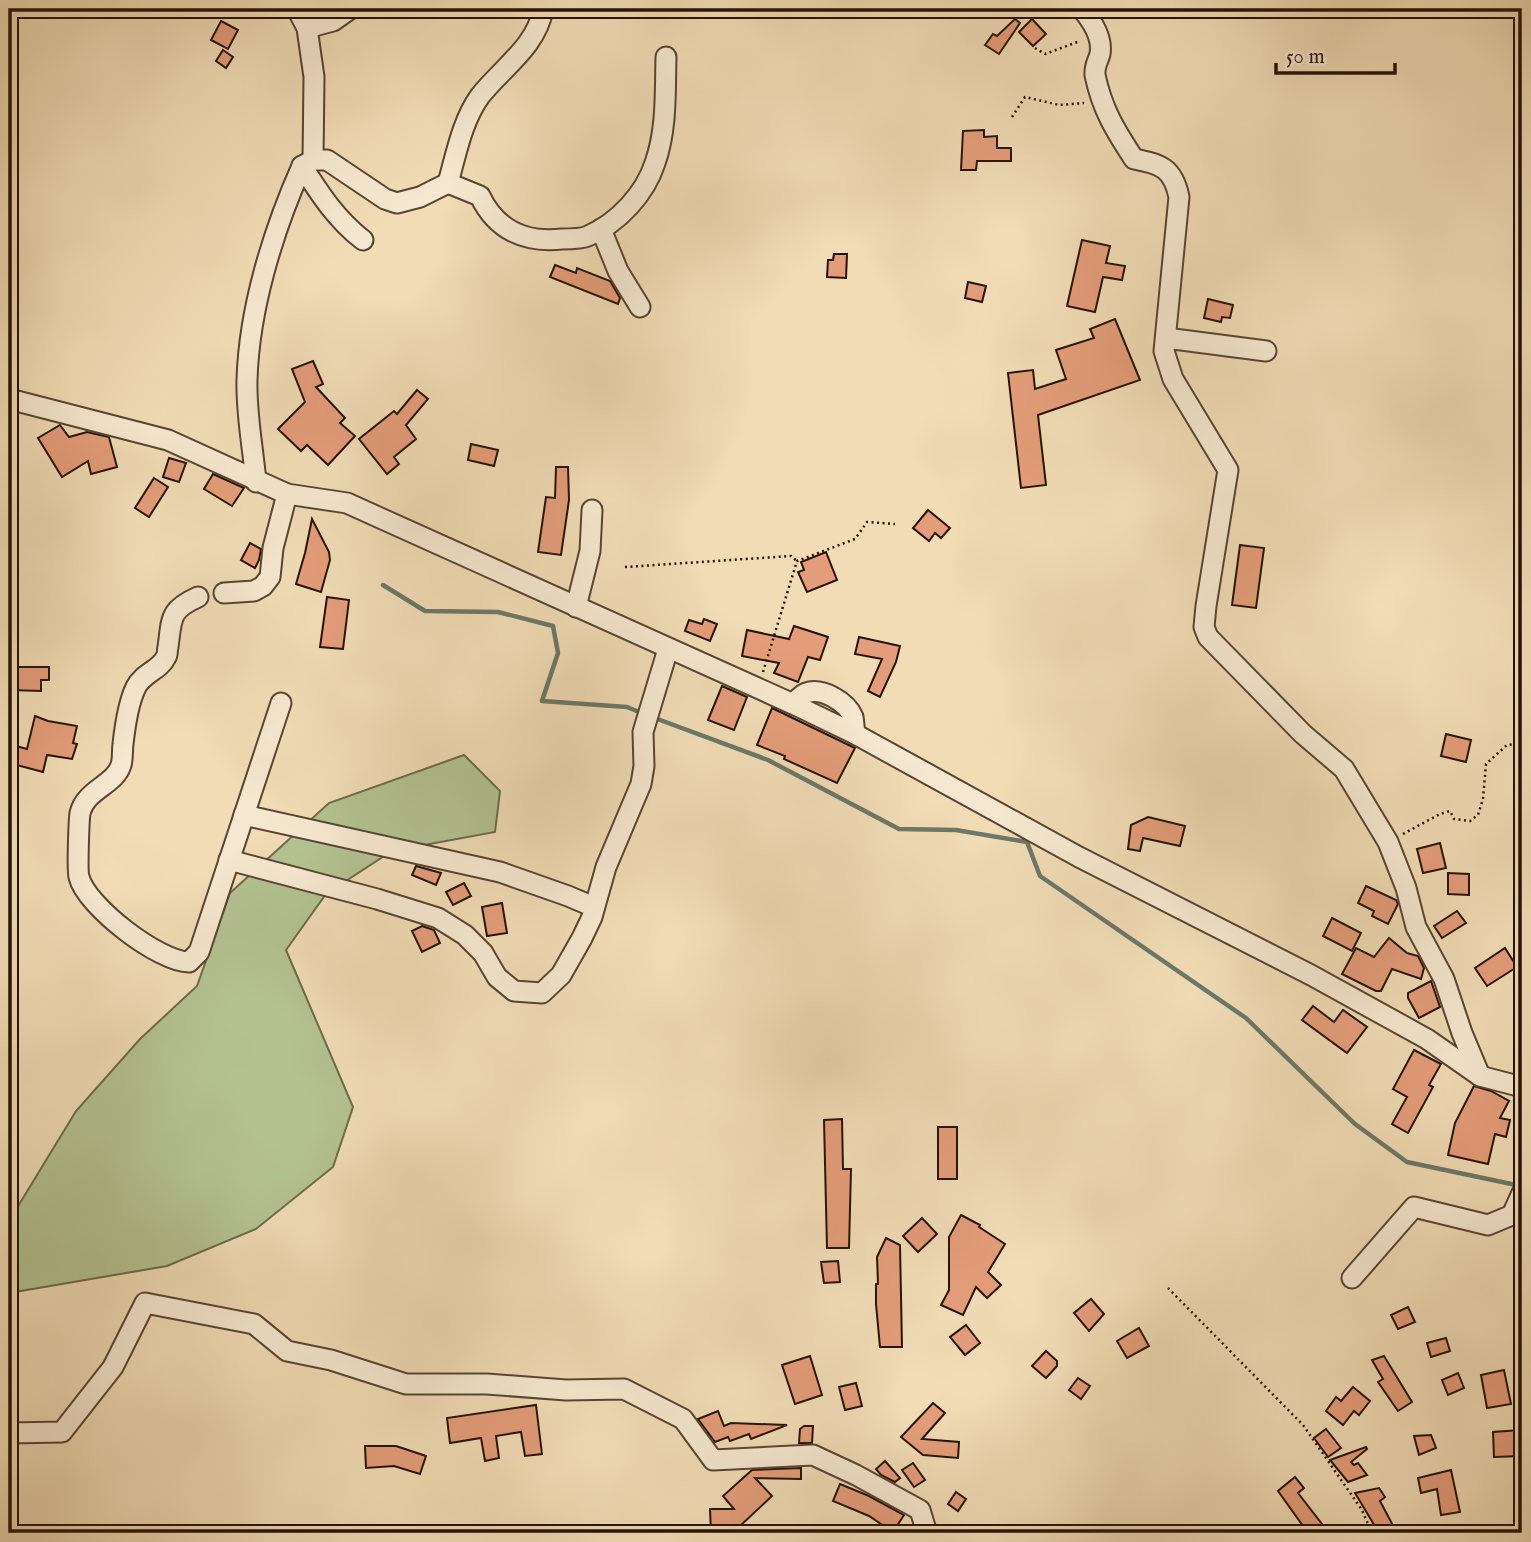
<svg xmlns="http://www.w3.org/2000/svg" width="1531" height="1542" viewBox="0 0 1531 1542" font-family="'IM FELL English',serif">
  <style>
    .green { fill: #b4c292; stroke: #6c6a4c; stroke-width: 2 }
    .lines { fill: none; stroke-linecap: round; stroke-linejoin: round }
    .stream { stroke: #6c7868; stroke-width: 4.5 }
    .building { fill: #e49d7a; stroke: #251206; stroke-width: 2 }
    .minor-casing { stroke: #584432; stroke-width: 23 }
    .path { stroke: #251206; stroke-width: 2.5; stroke-dasharray: 2 3.5; stroke-linecap: butt }
    .minor { stroke: #f6e8d0; stroke-width: 19 }
  </style>
  <rect width="100%" height="100%" fill="#f1dcb6"/>
  <filter id="stains"><feTurbulence type="fractalNoise" baseFrequency=".00286" numOctaves="4"/><feColorMatrix values="0 0 0 0 .2 0 0 0 0 .09 0 0 0 0 .02 0 0 0 .5 -.17"/></filter>
  <radialGradient id="worn" r=".72"><stop offset=".6" stop-color="#630" stop-opacity="0"/><stop offset="1" stop-color="#630" stop-opacity=".3"/></radialGradient>
  <path class="green" d="M464,755L500,791L495,832L392,851L326,894L286,950L353,1107L333,1167L256,1229L167,1266L9,1293V1221L76,1111L140,1039L197,986L230,893L329,803Z"/>
  <g class="lines">
    <g class="stream">
      <path d="M383,585L425,611L498,612L553,626L558,653L542,701L627,707L644,714"/>
      <path d="M652,717L768,760L899,829L956,830L1027,842L1040,876L1246,1018L1355,1124L1407,1162L1521,1186"/>
    </g>
  </g>
  <g class="building">
    <path d="M1015,19L1020,23L999,54L985,45L993,34L997,36Z"/>
    <path d="M1032,19L1046,34L1033,46L1019,32Z"/>
    <path d="M221,21L238,30L228,49L211,40Z"/>
    <path d="M223,50L233,57L226,68L216,61Z"/>
    <path d="M984,130V137L997,136V148H1011V161H977L976,170H961L963,131Z"/>
    <path d="M1082,240L1110,246L1106,263L1125,266L1122,280L1103,277L1095,312L1067,306Z"/>
    <path d="M834,254H847L846,278L827,277L828,260H833Z"/>
    <path d="M555,265L576,273L577,268L610,281L620,298L618,304L550,277Z"/>
    <path d="M968,282L986,286L982,302L965,298Z"/>
    <path d="M1208,299L1233,305L1230,318L1222,317L1221,322L1204,318Z"/>
    <path d="M1115,319L1140,380L1038,415L1046,485L1021,488L1008,373L1033,370L1035,389L1066,379L1056,350L1094,338L1090,329Z"/>
    <path d="M313,361L323,384L316,387L345,418L340,423L355,436L328,465L307,445L301,451L278,429L305,402L292,369Z"/>
    <path d="M417,390L428,399L406,425L416,439L394,457L399,464L387,474L359,439L394,411L397,414Z"/>
    <path d="M60,425L69,437L87,432L109,437L117,467L91,474L88,461L62,477L38,438Z"/>
    <path d="M471,444L498,450L494,466L468,460Z"/>
    <path d="M169,458L186,463L179,482L163,477Z"/>
    <path d="M556,467H568L569,500L561,555L538,552L546,497L555,498Z"/>
    <path d="M213,474L244,488L232,506L204,489Z"/>
    <path d="M154,478L168,487L149,517L135,508Z"/>
    <path d="M928,510L950,528L941,538L935,533L929,541L913,528Z"/>
    <path d="M312,519L329,552L330,560L321,592L296,584L305,553Z"/>
    <path d="M250,543L261,549L259,560L255,568L241,560Z"/>
    <path d="M1240,545L1264,548L1256,608L1232,605Z"/>
    <path d="M826,552L837,580L807,592L798,572L804,570L801,562Z"/>
    <path d="M327,597L349,600L343,649L320,647Z"/>
    <path d="M704,619L717,624L710,641L685,631L689,620L702,624Z"/>
    <path d="M794,626L828,637L820,660L808,657L798,682L774,673L779,663L742,656L747,630L789,639Z"/>
    <path d="M859,637L900,646L896,662L880,697L868,691L882,659L855,654Z"/>
    <path d="M12,667H49V680H41V691L11,690Z"/>
    <path d="M722,686L747,697L734,730L708,720Z"/>
    <path d="M772,708L855,748L837,783L784,759L785,756L757,745Z"/>
    <path d="M35,716L48,721L77,726L73,743L77,744L72,759L47,755L43,772L9,763V744L27,749Z"/>
    <path d="M1446,734L1471,740L1466,762L1441,756Z"/>
    <path d="M1148,817L1185,826L1180,846L1143,838L1140,851L1128,849L1131,825Z"/>
    <path d="M1440,843L1446,868L1423,873L1417,849Z"/>
    <path d="M416,866L441,873L436,885L412,875Z"/>
    <path d="M1448,873L1469,874V895L1448,894Z"/>
    <path d="M464,883L471,896L453,905L446,892Z"/>
    <path d="M1366,886L1396,900L1398,904L1388,924L1372,916L1374,911L1358,903Z"/>
    <path d="M502,903L507,933L487,936L482,907Z"/>
    <path d="M1457,911L1466,923L1442,938L1434,926Z"/>
    <path d="M1332,918L1361,933L1352,951L1323,936Z"/>
    <path d="M422,926L434,930L440,943L422,952L412,931Z"/>
    <path d="M1389,938L1407,953L1418,956L1424,968L1421,979L1392,969L1381,991H1376L1342,974L1356,948L1374,957Z"/>
    <path d="M1505,948L1517,967L1487,986L1475,968Z"/>
    <path d="M1431,981L1440,1007L1419,1018L1408,998V993Z"/>
    <path d="M1313,1006L1334,1022L1343,1010L1367,1027L1347,1053L1302,1020Z"/>
    <path d="M1414,1050L1441,1064L1429,1085L1433,1087L1408,1133L1392,1124L1407,1097L1393,1089Z"/>
    <path d="M1474,1086L1491,1091L1509,1101L1500,1118L1510,1120L1506,1137L1495,1134L1488,1164L1448,1155L1455,1123Z"/>
    <path d="M842,1119L843,1169H851L849,1248H827L824,1120Z"/>
    <rect x="938" y="1127" width="19" height="52"/>
    <path d="M961,1215L980,1225L979,1227L1005,1244L988,1272L1001,1285L987,1298L976,1287L963,1315L941,1305L949,1290V1237Z"/>
    <path d="M922,1218L937,1234L918,1252L903,1236Z"/>
    <path d="M886,1238L900,1245L902,1347H880L876,1304V1284H878L877,1257Z"/>
    <path d="M838,1261L840,1282L824,1283L821,1262Z"/>
    <path d="M1091,1299L1104,1314L1089,1331L1074,1313Z"/>
    <path d="M1408,1307L1415,1322L1398,1329L1391,1315Z"/>
    <path d="M966,1325L980,1343L965,1355L950,1337Z"/>
    <path d="M1139,1328L1149,1346L1127,1358L1117,1341Z"/>
    <path d="M1446,1338L1450,1351L1431,1357L1427,1343Z"/>
    <path d="M1046,1351L1057,1361V1366L1046,1378L1032,1366Z"/>
    <path d="M810,1356L822,1395L795,1404L782,1365Z"/>
    <path d="M1384,1356L1412,1402L1398,1411L1378,1382L1383,1379L1372,1360Z"/>
    <path d="M1504,1370L1511,1404L1487,1408L1481,1375Z"/>
    <path d="M1458,1373L1464,1388L1448,1395L1442,1380Z"/>
    <path d="M1078,1378L1090,1386L1081,1399L1069,1390Z"/>
    <path d="M856,1383L862,1406L845,1410L839,1387Z"/>
    <path d="M1353,1387L1370,1401L1359,1415L1354,1411L1343,1425L1326,1411L1336,1397L1341,1401Z"/>
    <path d="M933,1403L945,1413L922,1439L959,1442L958,1458L923,1455L901,1437Z"/>
    <path d="M536,1405L542,1454L525,1456L521,1432L496,1436L499,1458L485,1461L481,1438L450,1443L447,1418Z"/>
    <path d="M718,1411L724,1426L731,1423L787,1425L751,1439L749,1434L730,1441L728,1437L715,1442L698,1419Z"/>
    <path d="M804,1426H813L812,1443H799L800,1429Z"/>
    <path d="M1326,1429L1341,1448L1328,1457L1314,1438Z"/>
    <path d="M1520,1430L1522,1456L1494,1457L1493,1432Z"/>
    <path d="M1431,1435L1436,1448L1419,1455L1414,1436Z"/>
    <path d="M365,1446H396L426,1456L420,1474L394,1466L366,1468Z"/>
    <path d="M1366,1447L1367,1449L1351,1462L1354,1465L1358,1463L1367,1475L1348,1482L1330,1460Z"/>
    <path d="M885,1461L900,1478L895,1482L881,1475L876,1469Z"/>
    <path d="M913,1463L925,1480L914,1487L902,1470Z"/>
    <path d="M801,1468V1479L755,1478L772,1496L740,1526L724,1527V1533H711L710,1509H734L723,1496L752,1470Z"/>
    <path d="M1451,1470L1460,1512L1441,1515L1437,1489L1421,1493L1418,1478Z"/>
    <path d="M1295,1477L1304,1488L1298,1493L1329,1533H1308L1278,1491Z"/>
    <path d="M840,1484L869,1496L904,1515L893,1532L869,1516L833,1501Z"/>
    <path d="M1379,1488L1385,1497L1380,1501L1397,1533H1379L1355,1493Z"/>
    <path d="M956,1492L966,1499L958,1511L948,1504Z"/>
  </g>
  <g class="lines">
    <g class="minor-casing">
      <g id="minor">
        <path d="M297,9L307,28L314,77L313,160"/>
        <path d="M1082,9C1092,21 1103,37 1100,54C1098,61 1094,67 1095,75C1102,109 1115,130 1134,159C1161,164 1173,168 1179,197L1164,351L1173,379L1228,470L1206,606L1204,627L1208,637L1303,734L1344,769L1388,842L1406,888L1416,927L1444,979L1462,1033L1480,1076"/>
        <path d="M307,28L333,21L350,9"/>
        <path d="M302,166C320,194 336,219 363,240"/>
        <path d="M448,183L480,196C496,230 525,243 562,239C570,239 581,239 588,236C618,223 645,194 655,163C667,129 665,92 666,57"/>
        <path d="M601,229L618,271L640,307"/>
        <path d="M1166,338L1266,351"/>
        <path d="M9,399L168,440L287,494L347,503L793,704L855,734L1079,857L1311,975L1427,1039L1480,1076L1522,1087"/>
        <path d="M256,482C253,448 246,414 247,380C249,309 273,231 302,166L313,160H327L385,199L397,203L420,197L448,183C456,155 462,121 480,96C502,68 537,46 543,9"/>
        <path d="M224,593L254,591L263,586L270,577L273,548L287,494"/>
        <path d="M198,597C169,610 172,618 168,647C167,650 168,654 166,657C160,670 143,673 136,687C128,703 125,726 123,744C122,751 123,759 121,765C115,785 86,789 80,813C79,820 77,870 79,877C86,906 159,962 189,962L199,952L281,703"/>
        <path d="M576,607L590,551L592,510"/>
        <path d="M793,704C797,700 801,695 806,693C822,687 847,702 853,717C854,722 854,729 855,734"/>
        <path d="M244,815L500,872L568,896L594,907"/>
        <path d="M229,860L377,899L438,918L465,935L483,953L497,977L514,991L542,993L561,975L582,938L592,917L606,867L641,784L644,766L643,732L668,649"/>
        <path d="M1352,1278L1414,1207L1488,1225L1512,1215L1522,1193"/>
        <path d="M9,1433L62,1432L113,1367L145,1303L254,1324L287,1351L331,1360L406,1384H487L566,1390L624,1389L683,1419L713,1460L813,1455L856,1475L920,1510L927,1533"/>
      </g>
    </g>
    <g class="path">
      <path d="M1035,48L1045,54L1080,41"/>
      <path d="M1012,117L1025,97L1059,105L1084,103"/>
      <path d="M625,567L791,556L797,561"/>
      <path d="M763,672L797,561L855,539L867,522L895,524"/>
      <path d="M1403,834L1440,814L1450,811L1454,819L1470,821L1478,815L1483,799L1486,764L1507,745L1522,743"/>
      <path d="M1168,1288L1303,1425L1362,1510L1372,1533"/>
    </g>
    <use href="#minor" class="minor"/>
  </g>
  <rect width="1531" height="1542" fill="none" stroke="#f1dcb6" stroke-width="35"/>
  <rect x="10" y="10" width="1510" height="1521" fill="none" stroke="#251206" stroke-width="3.5"/>
  <rect x="18" y="18" width="1496" height="1507" fill="none" stroke="#251206" stroke-width="2"/>
  <path d="M1276 63v10h119v-10" fill="none" stroke="#251206" stroke-width="3.5"/>
  <text x="1286" y="63" font-size="21" fill="#251206" stroke="#f6e8d0" stroke-width="5" paint-order="stroke">50 m</text>
  <rect width="100%" height="100%" filter="url(#stains)"/>
  <rect width="100%" height="100%" fill="url(#worn)"/>
</svg>
